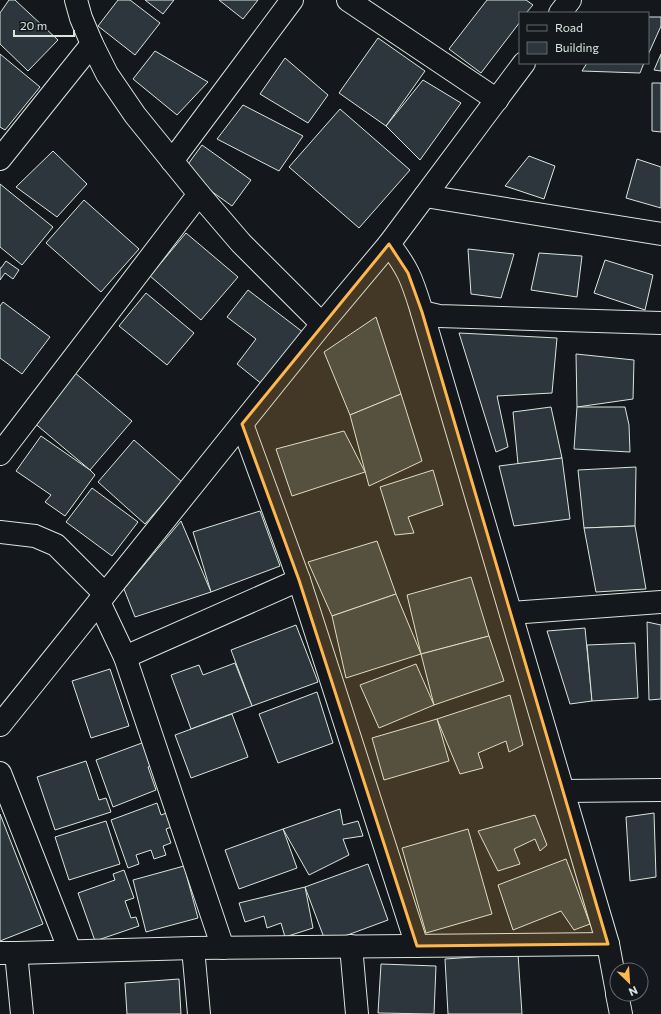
<svg xmlns="http://www.w3.org/2000/svg" width="661" height="1014" viewBox="0 0 661 1014" font-family="Commissioner,sans-serif">
  <style>
    .building { fill: #2c363c; stroke: #d8e6dc }
    .lines { fill: none; stroke-linecap: round; stroke-linejoin: round }
    .minor-casing { stroke: #d8e6dc; stroke-width: 24 }
    .minor { stroke: #14181c; stroke-width: 22 }
    .marked { fill: #ffb74d; fill-opacity: 0.2; stroke: #ffb74d; stroke-width: 3; stroke-linejoin: round }
  </style>
  <rect width="100%" height="100%" fill="#14181c"/>
  <g class="building">
    <path d="M9,0H15L58,40L28,71L0,44V13Z"/>
    <path d="M118,0H130L160,23L135,55L98,26Z"/>
    <path d="M145,0H174L163,14Z"/>
    <path d="M219,0H258L243,19Z"/>
    <path d="M487,0H526L533,5L526,13H520V22L481,73L449,49Z"/>
    <path d="M648,17H661V26L648,55Z"/>
    <path d="M378,38L425,71L386,126L339,93Z"/>
    <path d="M155,51L208,82L177,115L133,79Z"/>
    <path d="M0,54L40,87L5,130L0,127Z"/>
    <path d="M661,54V71L654,70Z"/>
    <path d="M285,58L328,95L308,123L260,94Z"/>
    <path d="M587,63H644L640,73L582,71Z"/>
    <path d="M423,80L461,103L420,160L386,126Z"/>
    <path d="M652,83H661V132L652,131Z"/>
    <path d="M243,105L303,136L279,171L217,139Z"/>
    <path d="M340,109L410,170L359,228L289,167Z"/>
    <path d="M202,145L251,180L232,206L183,171Z"/>
    <path d="M53,151L87,184L57,217L16,187Z"/>
    <path d="M529,156L555,166L544,199L505,186Z"/>
    <path d="M637,159L661,167V208L626,198Z"/>
    <path d="M0,184L53,227L22,265L0,247Z"/>
    <path d="M84,200L139,249L101,292L46,243Z"/>
    <path d="M186,233L238,277L201,320L150,276Z"/>
    <path d="M468,249L514,254L501,298L471,294Z"/>
    <path d="M539,253L582,256L577,297L531,290Z"/>
    <path d="M605,260L653,275L645,310L594,293Z"/>
    <path d="M6,261L19,270L13,279L5,273L0,280V268H1Z"/>
    <path d="M248,290L304,333L263,385L237,364L256,339L227,317Z"/>
    <path d="M146,293L194,333L167,365L119,326Z"/>
    <path d="M3,302L50,337L22,374L0,358V306Z"/>
    <path d="M376,317L401,394L350,415L324,352Z"/>
    <path d="M459,333L557,338L552,393L497,396L508,447L496,452Z"/>
    <path d="M576,354L634,360L633,399L577,407Z"/>
    <path d="M74,372L132,421L90,470L32,421Z"/>
    <path d="M401,394L422,461L369,486L350,415Z"/>
    <path d="M551,407L562,458L518,464L513,412Z"/>
    <path d="M577,407H625L629,425L630,452L574,449Z"/>
    <path d="M344,431L365,472L292,496L276,449Z"/>
    <path d="M41,436L90,470L95,475L65,516L45,502L51,495L16,471Z"/>
    <path d="M134,440L182,482L145,524L98,482Z"/>
    <path d="M562,458L570,519L514,526L499,466Z"/>
    <path d="M636,467L635,526L584,528L578,470Z"/>
    <path d="M433,470L443,505L408,517L414,533L395,535L380,487Z"/>
    <path d="M92,488L138,522L112,556L66,522Z"/>
    <path d="M260,511L280,566L211,592L193,532Z"/>
    <path d="M181,521L211,592L135,617L124,589Z"/>
    <path d="M635,526L646,589L596,592L584,528Z"/>
    <path d="M377,541L396,594L332,616L308,562Z"/>
    <path d="M471,577L489,636L421,654L407,595Z"/>
    <path d="M396,594L421,654L346,678L332,616Z"/>
    <path d="M647,622L661,625V699L649,700Z"/>
    <path d="M296,625L318,682L252,706L231,650Z"/>
    <path d="M585,628L592,701L570,704L547,631Z"/>
    <path d="M489,636L504,681L434,705L421,654Z"/>
    <path d="M635,643L638,698L592,701L587,645Z"/>
    <path d="M235,663L252,706L191,729L171,675L199,665L203,675Z"/>
    <path d="M416,664L434,705L379,728L360,685Z"/>
    <path d="M110,669L129,726L91,738L72,681Z"/>
    <path d="M317,692L333,743L278,763L259,714Z"/>
    <path d="M510,695L523,745L509,752L506,741L478,753L483,768L460,774L437,719Z"/>
    <path d="M232,714L248,757L191,778L175,735Z"/>
    <path d="M437,719L449,761L384,780L372,738Z"/>
    <path d="M142,743L155,764L148,767L156,790L113,807L96,760Z"/>
    <path d="M86,761L99,800L106,798L111,812L55,830L37,777Z"/>
    <path d="M157,803L161,815L169,812L174,826L166,829L171,843L163,846L166,855L154,859L151,850L136,855L139,864L128,868L111,820Z"/>
    <path d="M340,809L343,825L358,821L363,836L343,839L349,855L309,875L283,829Z"/>
    <path d="M654,813L656,877L630,881L626,817Z"/>
    <path d="M0,814L43,924L0,941Z"/>
    <path d="M535,815L547,845L540,851L535,839L514,849L520,864L498,871L478,831Z"/>
    <path d="M106,821L120,864L69,880L55,837Z"/>
    <path d="M283,829L297,868L239,889L225,850Z"/>
    <path d="M468,829L492,914L426,933L402,848Z"/>
    <path d="M566,859L590,924L574,930L561,911L513,930L498,885Z"/>
    <path d="M368,864L388,920L326,943L305,887Z"/>
    <path d="M184,866L198,918L146,932L133,880Z"/>
    <path d="M124,870L134,898L125,901L131,918L136,917L139,926L95,941L78,893L115,880L113,874Z"/>
    <path d="M305,887L313,928L285,937L281,923L267,928L264,916L245,922L239,903Z"/>
    <path d="M518,954L522,1014H448L445,959Z"/>
    <path d="M381,964L436,966L434,1014L378,1013Z"/>
    <path d="M179,979L181,1014H127L125,983Z"/>
  </g>
  <g class="lines">
    <g class="minor-casing">
      <g id="minor">
        <path d="M76,0L81,18L92,44L107,74L135,115L199,194L241,243L322,324"/>
        <path d="M348,0L497,100"/>
        <path d="M560,13L570,0"/>
        <path d="M0,159L92,44"/>
        <path d="M172,161L292,0"/>
        <path d="M425,196L661,234"/>
        <path d="M389,244C396,253 403,263 408,273C414,285 418,299 422,312L608,944L617,992"/>
        <path d="M422,312L439,316L661,323"/>
        <path d="M242,424L299,580L417,946"/>
        <path d="M0,454L199,194"/>
        <path d="M0,532L35,536L56,545L105,594"/>
        <path d="M99,602L125,657L223,948"/>
        <path d="M511,613L661,602"/>
        <path d="M125,657L299,580"/>
        <path d="M0,725L322,324L389,244L524,63"/>
        <path d="M0,773L70,951"/>
        <path d="M564,791L661,790"/>
        <path d="M351,946L357,1014"/>
        <path d="M193,948L199,1014"/>
        <path d="M0,953H16L193,948L608,944"/>
        <path d="M16,953L22,1014"/>
        <path d="M617,994L621,1014"/>
      </g>
    </g>
    <use href="#minor" class="minor"/>
  </g>
  <path class="marked" d="M389,244L408,273L422,312L608,944L417,946L299,580L242,424Z"/>
  <rect x="519" y="12" width="130" height="52" fill="#14181c" stroke="#626a69"/>
  <rect x="527" y="25" width="20" height="6" fill="#14181c" stroke="#626a69"/>
  <text x="555" y="32" font-size="12" fill="#d8e6dc">Road</text>
  <rect x="527" y="42" width="20" height="12" fill="#2c363c" stroke="#626a69"/>
  <text x="555" y="52" font-size="12" fill="#d8e6dc">Building</text>
  <g transform="translate(629 982) rotate(155)"><circle r="19" fill="#14181c" stroke="#626a69"/>
  <path d="M0-3L7 15L0 10L-7 15Z" fill="#ffb74d"/>
  <text y="-6" font-size="11" font-weight="bold" text-anchor="middle" fill="#d8e6dc">N</text>
  </g>
  <path d="M14 30v6h60v-6" fill="none" stroke="#d8e6dc" stroke-width="2"/>
  <text x="20" y="30" font-size="12" fill="#d8e6dc" stroke="#14181c" stroke-width="3" paint-order="stroke">20 m</text>
</svg>
